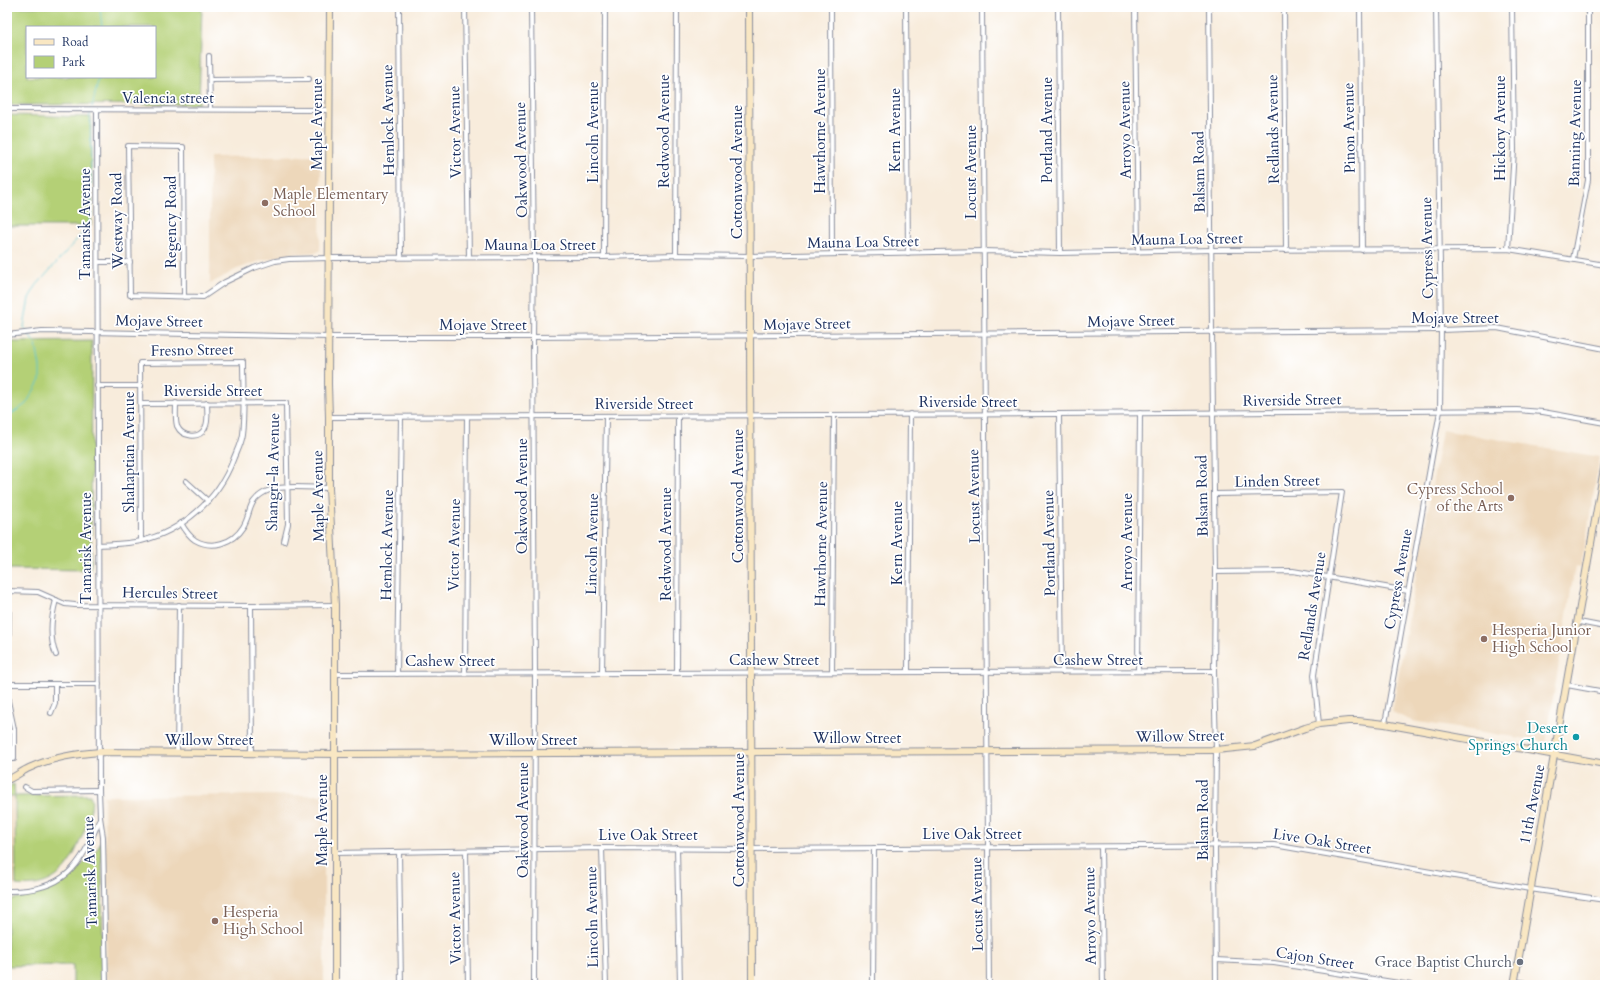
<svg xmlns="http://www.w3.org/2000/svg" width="1612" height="992" viewBox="0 0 1612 992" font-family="Cardo,serif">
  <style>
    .built { fill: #edd7ba }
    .green { fill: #b4d076; stroke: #68806a; fill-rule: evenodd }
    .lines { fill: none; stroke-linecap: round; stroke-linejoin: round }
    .stream { stroke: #58c5d1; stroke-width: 1 }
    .street-casing { stroke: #8a8e9d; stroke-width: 6 }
    .secondary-casing { stroke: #8a8e9d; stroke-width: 8 }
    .street { stroke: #fff; stroke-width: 4 }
    .secondary { stroke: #f9e7c3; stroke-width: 6 }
    .education-dot { fill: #8d6e63; stroke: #fff; stroke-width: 1.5 }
    .culture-dot { fill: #0f9aa8; stroke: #fff; stroke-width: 1.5 }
    .worship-dot { fill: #6b7280; stroke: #fff; stroke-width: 1.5 }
    .labels { text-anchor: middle; stroke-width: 3.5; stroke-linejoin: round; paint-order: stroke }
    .street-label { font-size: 15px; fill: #1b2f5e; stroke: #fff }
    .education-label { font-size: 15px; fill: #785e54; stroke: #fff; text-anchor: start }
    .culture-label { font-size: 15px; fill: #0d838f; stroke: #fff; text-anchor: end }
    .worship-label { font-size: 15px; fill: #5b616d; stroke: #fff; text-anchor: end }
  </style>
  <rect width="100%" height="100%" fill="#fff"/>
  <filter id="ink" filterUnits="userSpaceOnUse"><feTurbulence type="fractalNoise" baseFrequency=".025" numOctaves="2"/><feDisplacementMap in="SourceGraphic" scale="8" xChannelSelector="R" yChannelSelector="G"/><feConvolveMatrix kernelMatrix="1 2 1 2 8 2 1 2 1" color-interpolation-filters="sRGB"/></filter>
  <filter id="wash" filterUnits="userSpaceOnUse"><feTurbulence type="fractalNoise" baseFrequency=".012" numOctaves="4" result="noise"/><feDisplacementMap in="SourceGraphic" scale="16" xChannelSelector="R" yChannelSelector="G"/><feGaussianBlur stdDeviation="0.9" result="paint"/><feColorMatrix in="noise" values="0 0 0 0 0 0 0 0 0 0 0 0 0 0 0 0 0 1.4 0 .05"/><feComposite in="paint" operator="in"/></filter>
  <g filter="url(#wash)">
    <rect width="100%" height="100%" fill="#f8ecdc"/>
    <g class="built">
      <path d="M321,155L320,250L318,252L290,254L263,260L237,269L210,284V157Z"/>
      <path d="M1442,430L1600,457L1581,567L1575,566L1546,742L1412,721L1392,712Z"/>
      <path d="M324,795V985H107L104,796Z"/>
      <path d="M7,796H15L16,885H7Z"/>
    </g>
    <g class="green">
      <path d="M9,7H202L199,104L10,105ZM27,27H155V77H27Z"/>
      <path d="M7,115L91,117V226H7Z"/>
      <path d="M92,341L91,570L7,569V342Z"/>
      <path d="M14,784L15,796L90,795C94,802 90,812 88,819C86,827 83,835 79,843C67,873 50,889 16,885L15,796H7V787Z"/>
      <path d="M102,838L103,985H73V965L7,966V901C39,892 60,887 84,863C94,853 97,852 102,838Z"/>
    </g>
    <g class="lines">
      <g class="stream">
        <path d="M100,7L102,27"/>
        <path d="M92,107L99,77"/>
        <path d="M27,331L24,327L29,298L36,286L85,230L92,214L90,115L91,110"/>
        <path d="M7,417L26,404L40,380V367L36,345L28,334"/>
      </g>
    </g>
  </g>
  <g filter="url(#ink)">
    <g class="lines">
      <g class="street-casing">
        <g id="street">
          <path d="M399,7L401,257"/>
          <path d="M465,7L469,257"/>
          <path d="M531,7L534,257L533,337L535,673L534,985"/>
          <path d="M831,7L832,254"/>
          <path d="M906,7L908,253"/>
          <path d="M982,7L989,985"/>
          <path d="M1058,7L1060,253"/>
          <path d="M1135,7L1138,252"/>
          <path d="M1209,7L1212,332L1215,572L1214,671L1216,750L1215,846L1216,985"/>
          <path d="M1284,7L1286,250"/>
          <path d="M1360,7L1362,250"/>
          <path d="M209,56L210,109"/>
          <path d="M210,80L309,79"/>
          <path d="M7,109L330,110"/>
          <path d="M97,110L99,790L100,817L103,837L106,985"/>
          <path d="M1508,249L1514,150L1512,7"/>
          <path d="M676,255L677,7"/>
          <path d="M604,257L605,7"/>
          <path d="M1573,259L1588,180V7"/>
          <path d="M98,262H130"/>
          <path d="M184,297L183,147L128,146L130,295L203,297L225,282L254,268L275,261L289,259L329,258L604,257L676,255L750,256L983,251L1060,253L1212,250L1508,249L1605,265"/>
          <path d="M7,335L42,331L328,337H533L1441,330L1497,328L1605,349"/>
          <path d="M97,386H141"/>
          <path d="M176,403C176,410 175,419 177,426C182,437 199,440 205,428C209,422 207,411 207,403"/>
          <path d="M141,404L286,403L288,524L284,541"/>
          <path d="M1059,414L1062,672"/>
          <path d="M329,417L1059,414L1517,410L1543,412L1605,423"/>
          <path d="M186,481L208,501"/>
          <path d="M1214,494L1342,492L1314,675L1319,724"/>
          <path d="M181,523C185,530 189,536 195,540C212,550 233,543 243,527C252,512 247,502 265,492C280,484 311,488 329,488"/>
          <path d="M98,545C113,544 127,544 141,541C182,531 218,500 233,460C236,452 241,443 242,434C245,411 243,385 243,362L140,363L141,541"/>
          <path d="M1215,572L1293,571L1408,591"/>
          <path d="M7,591L38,592L65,604L75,605L251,606L335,605"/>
          <path d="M251,606L252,753"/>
          <path d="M1579,622L1605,627"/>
          <path d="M56,655C49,638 51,618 56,600"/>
          <path d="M1138,671L1140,413"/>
          <path d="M832,672L834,415"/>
          <path d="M908,672L910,414"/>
          <path d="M465,673L467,417"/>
          <path d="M602,673L606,416"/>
          <path d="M677,673L678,416"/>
          <path d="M335,674L1214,671"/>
          <path d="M397,674L401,417"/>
          <path d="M7,684H99"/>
          <path d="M1567,685L1605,692"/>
          <path d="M51,713L55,703V684"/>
          <path d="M1385,724L1440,411L1441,330L1436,7"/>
          <path d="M177,753L179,605"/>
          <path d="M7,759H14V729L8,701L9,591"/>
          <path d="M25,787L32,791L99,790"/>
          <path d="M1101,847L1103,985"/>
          <path d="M602,848L606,985"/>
          <path d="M677,848L680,985"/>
          <path d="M466,851L468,985"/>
          <path d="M399,852L401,985"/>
          <path d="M335,853L602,848L752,849L1274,845L1530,889L1605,900"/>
          <path d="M7,891C63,892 82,867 100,818"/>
          <path d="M1216,960L1274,963L1411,985"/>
          <path d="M1515,981L1536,985"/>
          <path d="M873,985L874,848"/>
        </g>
      </g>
      <g class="secondary-casing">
        <g id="secondary">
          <path d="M330,7L328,384L329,417V488L335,605V985"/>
          <path d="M749,7L752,985"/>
          <path d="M7,780C15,777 22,771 29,768C53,757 75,754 100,752L341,754L1216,750L1255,746L1305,728L1319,724L1348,721H1358L1385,724L1605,764"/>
          <path d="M1514,985C1543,811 1576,637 1605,463"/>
        </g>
      </g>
      <use href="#street" class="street"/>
      <use href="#secondary" class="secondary"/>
    </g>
  </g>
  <g class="education-dot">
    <circle cx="265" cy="203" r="4"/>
    <circle cx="1511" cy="498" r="4"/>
    <circle cx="1484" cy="639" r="4"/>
    <circle cx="215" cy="921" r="4"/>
  </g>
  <circle class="culture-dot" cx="1576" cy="737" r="4"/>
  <circle class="worship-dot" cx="1520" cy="962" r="4"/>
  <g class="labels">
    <g class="street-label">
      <text x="168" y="103">Valencia street</text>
      <text transform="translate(388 120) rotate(-91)" y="5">Hemlock Avenue</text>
      <text transform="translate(317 124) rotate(-90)" y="5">Maple Avenue</text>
      <text transform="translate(1349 128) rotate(-91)" y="5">Pinon Avenue</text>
      <text transform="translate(1500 128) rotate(-90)" y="5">Hickory Avenue</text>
      <text transform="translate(1273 129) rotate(-91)" y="5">Redlands Avenue</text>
      <text transform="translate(895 130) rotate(-90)" y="5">Kern Avenue</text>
      <text transform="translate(1047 130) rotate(-90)" y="5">Portland Avenue</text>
      <text transform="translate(1125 130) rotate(-91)" y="5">Arroyo Avenue</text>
      <text transform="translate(664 131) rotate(-90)" y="5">Redwood Avenue</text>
      <text transform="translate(820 131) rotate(-90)" y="5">Hawthorne Avenue</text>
      <text transform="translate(455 132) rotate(-91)" y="5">Victor Avenue</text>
      <text transform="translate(593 132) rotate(-90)" y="5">Lincoln Avenue</text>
      <text transform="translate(1575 133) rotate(-89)" y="5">Banning Avenue</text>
      <text transform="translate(521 160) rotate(-91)" y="5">Oakwood Avenue</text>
      <text transform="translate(737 172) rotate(-90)" y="5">Cottonwood Avenue</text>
      <text transform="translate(971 172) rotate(-90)" y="5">Locust Avenue</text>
      <text transform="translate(1199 172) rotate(-91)" y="5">Balsam Road</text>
      <text transform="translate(117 221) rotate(-91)" y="5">Westway Road</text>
      <text transform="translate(171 222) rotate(-90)" y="5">Regency Road</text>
      <text transform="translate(85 224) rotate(-90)" y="5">Tamarisk Avenue</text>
      <text transform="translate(1187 239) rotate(-1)" y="5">Mauna Loa Street</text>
      <text transform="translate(863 242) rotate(-1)" y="5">Mauna Loa Street</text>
      <text x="540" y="250">Mauna Loa Street</text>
      <text transform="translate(1427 248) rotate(-91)" y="5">Cypress Avenue</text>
      <text x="1455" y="323">Mojave Street</text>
      <text transform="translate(159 321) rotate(1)" y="5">Mojave Street</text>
      <text transform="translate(1131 321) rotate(-1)" y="5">Mojave Street</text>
      <text transform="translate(807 324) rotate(-1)" y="5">Mojave Street</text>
      <text x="483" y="330">Mojave Street</text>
      <text transform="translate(192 350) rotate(-1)" y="5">Fresno Street</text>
      <text x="213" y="396">Riverside Street</text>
      <text transform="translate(1292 400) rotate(-1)" y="5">Riverside Street</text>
      <text x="968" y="407">Riverside Street</text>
      <text x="644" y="409">Riverside Street</text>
      <text transform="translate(129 452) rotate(-90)" y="5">Shahaptian Avenue</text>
      <text transform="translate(273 472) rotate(-89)" y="5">Shangri-la Avenue</text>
      <text transform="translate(1277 481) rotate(-1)" y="5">Linden Street</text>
      <text transform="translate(318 496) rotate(-91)" y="5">Maple Avenue</text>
      <text transform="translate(522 496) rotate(-90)" y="5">Oakwood Avenue</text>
      <text transform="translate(738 496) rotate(-90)" y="5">Cottonwood Avenue</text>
      <text transform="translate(974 496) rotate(-91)" y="5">Locust Avenue</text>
      <text transform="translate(1202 496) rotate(-91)" y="5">Balsam Road</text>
      <text transform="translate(1127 542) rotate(-90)" y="5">Arroyo Avenue</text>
      <text transform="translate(897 543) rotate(-90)" y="5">Kern Avenue</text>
      <text transform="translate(1049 543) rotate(-91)" y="5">Portland Avenue</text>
      <text transform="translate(592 544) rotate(-89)" y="5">Lincoln Avenue</text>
      <text transform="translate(666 544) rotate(-90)" y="5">Redwood Avenue</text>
      <text transform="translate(821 544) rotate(-89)" y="5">Hawthorne Avenue</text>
      <text transform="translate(387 545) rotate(-89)" y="5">Hemlock Avenue</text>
      <text transform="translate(454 545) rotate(-89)" y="5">Victor Avenue</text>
      <text transform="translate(86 548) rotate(-90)" y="5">Tamarisk Avenue</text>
      <text transform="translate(1398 579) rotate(-80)" y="5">Cypress Avenue</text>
      <text transform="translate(170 593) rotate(1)" y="5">Hercules Street</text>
      <text transform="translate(1312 606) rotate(-81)" y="5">Redlands Avenue</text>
      <text x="774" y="665">Cashew Street</text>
      <text x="1098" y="665">Cashew Street</text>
      <text x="450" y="666">Cashew Street</text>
      <text transform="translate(1180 736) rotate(-1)" y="5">Willow Street</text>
      <text x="857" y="743">Willow Street</text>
      <text x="209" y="745">Willow Street</text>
      <text x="533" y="745">Willow Street</text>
      <text transform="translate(1532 804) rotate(-79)" y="5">11th Avenue</text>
      <text transform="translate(322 820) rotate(-90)" y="5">Maple Avenue</text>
      <text transform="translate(523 820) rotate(-90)" y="5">Oakwood Avenue</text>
      <text transform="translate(739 820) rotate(-90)" y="5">Cottonwood Avenue</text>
      <text transform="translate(1203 820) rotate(-90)" y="5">Balsam Road</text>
      <text x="972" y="839">Live Oak Street</text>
      <text x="648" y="840">Live Oak Street</text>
      <text transform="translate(1322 841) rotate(9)" y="5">Live Oak Street</text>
      <text transform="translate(90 872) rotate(-92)" y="5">Tamarisk Avenue</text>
      <text transform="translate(977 904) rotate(-91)" y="5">Locust Avenue</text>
      <text transform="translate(1090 916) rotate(-91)" y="5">Arroyo Avenue</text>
      <text transform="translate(592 917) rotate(-91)" y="5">Lincoln Avenue</text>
      <text transform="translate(455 918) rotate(-91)" y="5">Victor Avenue</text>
      <text transform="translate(1315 958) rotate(9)" y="5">Cajon Street</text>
    </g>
    <g class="education-label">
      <text x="273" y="199">Maple Elementary<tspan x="273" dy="17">School</tspan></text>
      <text x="1503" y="494" text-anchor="end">Cypress School<tspan x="1503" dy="17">of the Arts</tspan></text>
      <text x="1492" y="635">Hesperia Junior<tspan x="1492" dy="17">High School</tspan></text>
      <text x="223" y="917">Hesperia<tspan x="223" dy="17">High School</tspan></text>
    </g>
    <g class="culture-label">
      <text x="1568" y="733">Desert<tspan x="1568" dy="17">Springs Church</tspan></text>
    </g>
    <g class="worship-label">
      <text x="1512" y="967">Grace Baptist Church</text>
    </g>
  </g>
  <rect width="1612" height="992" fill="none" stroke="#fff" stroke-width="24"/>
  <rect x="26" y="26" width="130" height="52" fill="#ffffff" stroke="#a4acbf"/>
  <rect x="34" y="39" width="20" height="6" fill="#f9e7c3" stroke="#a4acbf"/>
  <text x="62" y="46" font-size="12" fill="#1b2f5e">Road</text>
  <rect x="34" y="56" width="20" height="12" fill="#b4d076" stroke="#a4acbf"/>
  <text x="62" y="66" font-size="12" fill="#1b2f5e">Park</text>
</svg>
